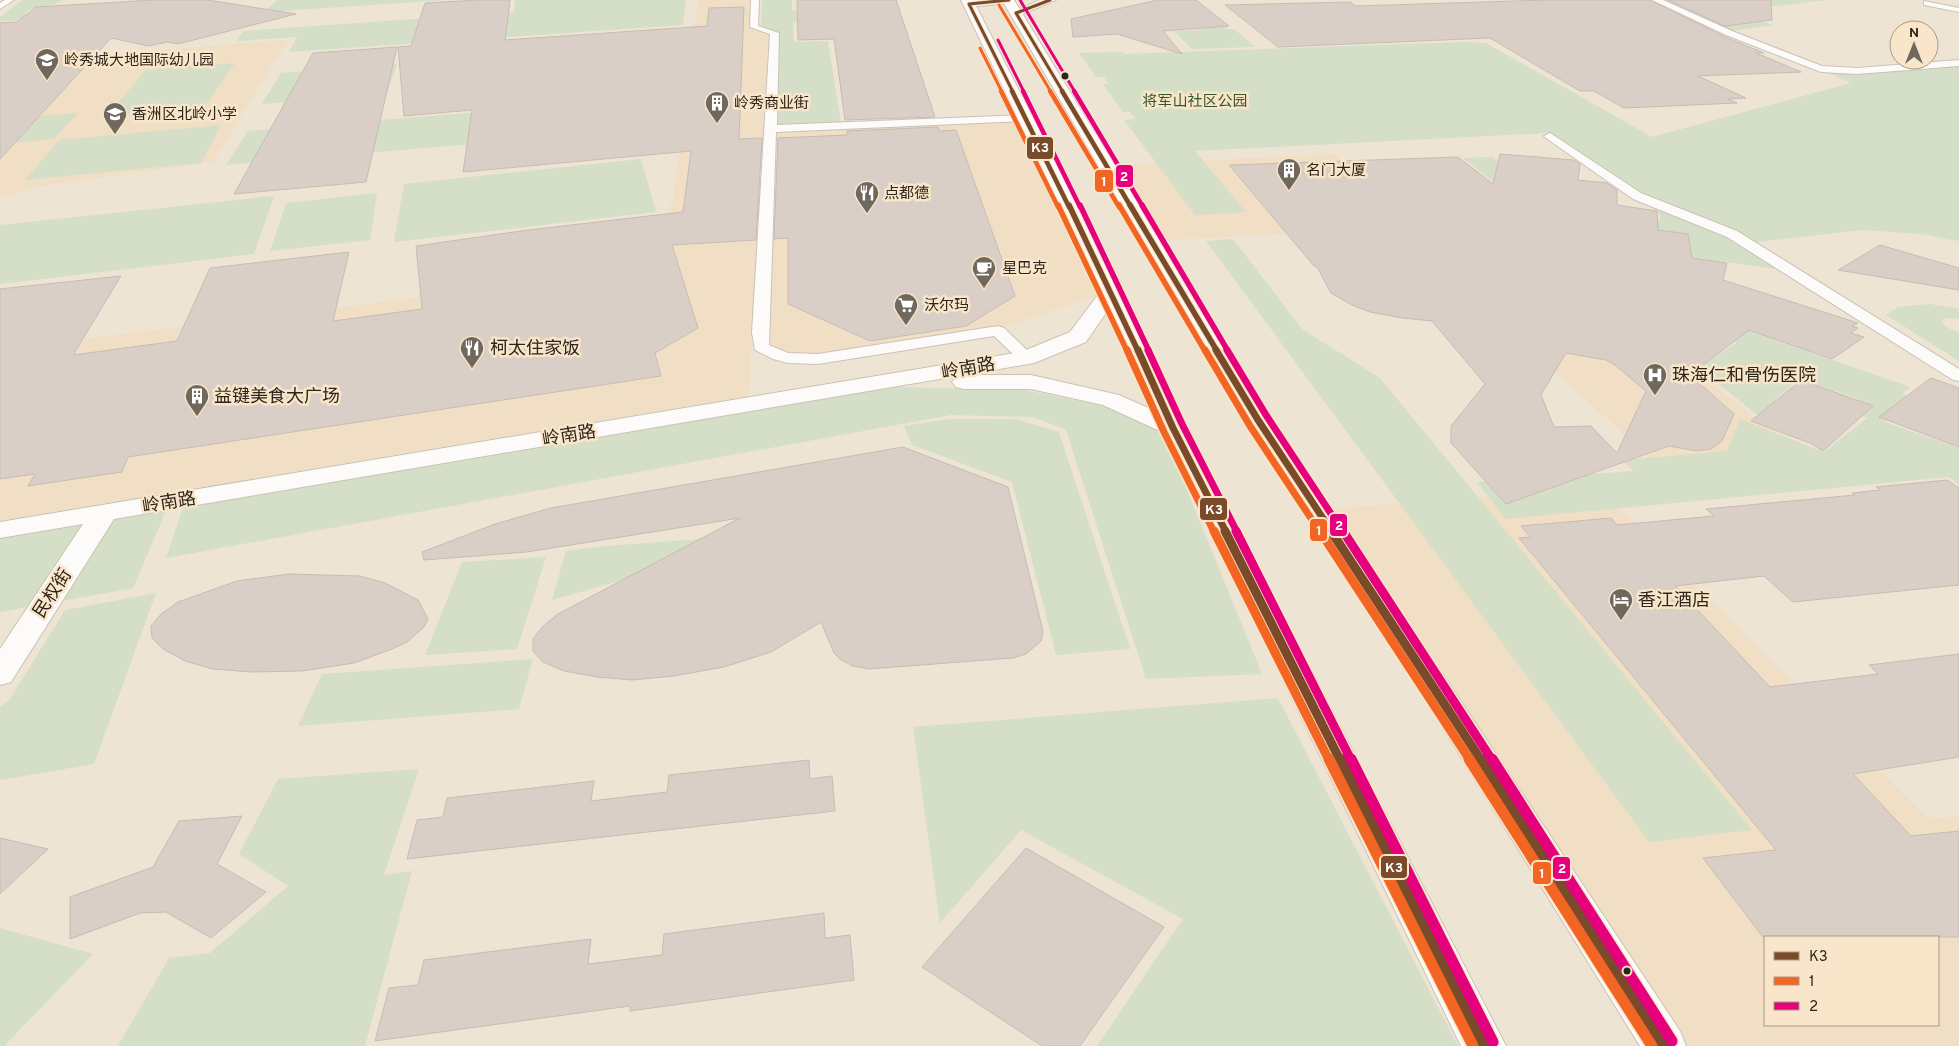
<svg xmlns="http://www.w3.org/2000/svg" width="1959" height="1046" viewBox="0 0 1959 1046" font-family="Overpass,'Noto Sans SC',sans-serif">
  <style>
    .built { fill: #f0dfc5; fill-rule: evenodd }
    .green { fill: #d5dec7 }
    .building { fill: #dacfc6; stroke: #c7bcb4; fill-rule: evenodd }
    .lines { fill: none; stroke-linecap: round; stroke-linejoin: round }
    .lane-casing { stroke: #cac2b6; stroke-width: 2 }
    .street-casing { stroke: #cac2b6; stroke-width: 2 }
    .secondary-casing { stroke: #cac2b6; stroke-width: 2 }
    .primary-casing { stroke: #cac2b6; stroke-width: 2 }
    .lane { fill: #fcfbf9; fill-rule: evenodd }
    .street { fill: #fcfbf9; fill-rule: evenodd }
    .secondary { fill: #fcfbf9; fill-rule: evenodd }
    .primary { fill: #fcfbf9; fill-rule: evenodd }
    .bus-1-far5-casing { stroke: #f9e6ca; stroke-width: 5 }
    .bus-1-far4-casing { stroke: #f9e6ca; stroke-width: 6 }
    .bus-1-far3-casing { stroke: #f9e6ca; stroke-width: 8 }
    .bus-1-far2-casing { stroke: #f9e6ca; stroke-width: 10 }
    .bus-1-far1-casing { stroke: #f9e6ca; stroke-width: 12 }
    .bus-1-casing { stroke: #f9e6ca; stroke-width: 14 }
    .bus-2-far5-casing { stroke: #f9e6ca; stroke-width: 5 }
    .bus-2-far4-casing { stroke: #f9e6ca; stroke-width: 6 }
    .bus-2-far3-casing { stroke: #f9e6ca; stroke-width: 8 }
    .bus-2-far2-casing { stroke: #f9e6ca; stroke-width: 10 }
    .bus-2-far1-casing { stroke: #f9e6ca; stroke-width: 12 }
    .bus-2-casing { stroke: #f9e6ca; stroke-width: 14 }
    .bus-3-far5-casing { stroke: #f9e6ca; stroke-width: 5 }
    .bus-3-far4-casing { stroke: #f9e6ca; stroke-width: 6 }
    .bus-3-far3-casing { stroke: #f9e6ca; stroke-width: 8 }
    .bus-3-far2-casing { stroke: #f9e6ca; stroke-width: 10 }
    .bus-3-far1-casing { stroke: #f9e6ca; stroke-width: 12 }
    .bus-3-casing { stroke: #f9e6ca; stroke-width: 14 }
    .bus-1-far5 { stroke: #7a4b2a; stroke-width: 3 }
    .bus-1-far4 { stroke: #7a4b2a; stroke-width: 4.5 }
    .bus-1-far3 { stroke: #7a4b2a; stroke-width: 5.5 }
    .bus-1-far2 { stroke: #7a4b2a; stroke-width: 7 }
    .bus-1-far1 { stroke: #7a4b2a; stroke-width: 9 }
    .bus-1 { stroke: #7a4b2a; stroke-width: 11 }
    .bus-2-far5 { stroke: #f26522; stroke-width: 3 }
    .bus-2-far4 { stroke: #f26522; stroke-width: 4.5 }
    .bus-2-far3 { stroke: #f26522; stroke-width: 5.5 }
    .bus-2-far2 { stroke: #f26522; stroke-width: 7 }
    .bus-2-far1 { stroke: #f26522; stroke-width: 9 }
    .bus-2 { stroke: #f26522; stroke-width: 11 }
    .bus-3-far5 { stroke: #e5007d; stroke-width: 3 }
    .bus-3-far4 { stroke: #e5007d; stroke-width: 4.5 }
    .bus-3-far3 { stroke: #e5007d; stroke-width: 5.5 }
    .bus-3-far2 { stroke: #e5007d; stroke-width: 7 }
    .bus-3-far1 { stroke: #e5007d; stroke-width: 9 }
    .bus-3 { stroke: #e5007d; stroke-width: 11 }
    .bus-dot { fill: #2c251b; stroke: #f9e6ca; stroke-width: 2 }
    .labels { text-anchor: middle; stroke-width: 5; stroke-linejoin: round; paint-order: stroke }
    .far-poi-label { font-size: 15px; fill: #2c251b; stroke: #f9e6ca; text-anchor: start }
    .far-park-label { font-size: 15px; fill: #33582e; stroke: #f9e6ca }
    .poi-label { font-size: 18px; fill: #2c251b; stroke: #f9e6ca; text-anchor: start }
    .street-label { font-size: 18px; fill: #2c251b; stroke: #f9e6ca }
    .line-badge { stroke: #f9e6ca; stroke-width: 2 }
    .badge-label { font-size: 14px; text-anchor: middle; font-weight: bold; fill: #fff }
  </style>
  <rect width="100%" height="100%" fill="#eee4d4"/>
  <g class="built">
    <path d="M698,0H753L752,28L772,34L748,402L0,524V349L649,269L674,195Z"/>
    <path d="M288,40L213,162L37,187L0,197V62Z"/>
    <path d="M1023,119L1109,291L996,330L837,356L773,354L763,334L773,130Z"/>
    <path d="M1334,154L1413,227L1150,241L1105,165Z"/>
    <path d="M1625,316L1820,468L1676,481L1503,325Z"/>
    <path d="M1599,487L1928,819L1959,816V1046H1665L1318,510ZM1765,937H1938V1025H1765Z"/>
  </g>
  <g class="green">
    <path d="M23,0H62C49,10 39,2 24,14L36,13L27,20L0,21V17Z"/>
    <path d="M277,0H447L264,12Z"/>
    <path d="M515,0H686L683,25L289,52L297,37L236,41L244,31L514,12Z"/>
    <path d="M762,0H792V11L825,10L826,21L793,22L794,42L828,41L841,123L778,126L779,32L761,26Z"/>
    <path d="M1660,0H1826L1726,12L1773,25L1731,31Z"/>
    <path d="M1210,13L1228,29H1234L1255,47L1192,49L1174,31L1200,30L1182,14Z"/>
    <path d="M1464,42L1486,43L1652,137L1851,83L1822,70L1959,63V241L1920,234L1862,230L1748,243L1637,195L1546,133L1195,151L1246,212L1195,215L1124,120L1135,119L1130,112H1123L1103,84H1109L1104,77H1096L1079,53L1122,52L1124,54Z"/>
    <path d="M235,63L205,107L107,116L146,70Z"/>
    <path d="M397,64L387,94L262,104L281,73Z"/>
    <path d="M676,96L672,127L226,165L248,131Z"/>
    <path d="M78,113L54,139L0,144V119Z"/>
    <path d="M221,125L201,163L25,180L59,140Z"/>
    <path d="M1492,157L1553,202L1522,204L1463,158Z"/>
    <path d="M641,159L656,212L394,242L404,184Z"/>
    <path d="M377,193L370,240L270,251L286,203Z"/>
    <path d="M274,196L254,254L0,284V225Z"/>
    <path d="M1658,206L1728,234L1784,270L1675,255L1804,322L1778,341L1910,387L1902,394L1913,398L1885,422L1959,448V484L1949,477L1506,519L1477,482L1634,471L1622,460L1727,451L1740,419L1824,452L1867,418L1845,411L1859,399L1799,379L1775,399L1787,403L1765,421L1699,368L1737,342L1728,339L1609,222L1660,221Z"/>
    <path d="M1233,239L1302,329L1380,378L1752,830L1649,842L1206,241Z"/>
    <path d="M1930,304L1959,309V319L1944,318L1941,322L1948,328L1959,333V361L1886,315L1898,307Z"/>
    <path d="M895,387L1025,390L1103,406L1163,431L1262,674L1146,679L1066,430L1033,417L951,415L166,558L183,507Z"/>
    <path d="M950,419H1015L1059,432L1130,649L1056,655L1012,482L912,445L904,426Z"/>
    <path d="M168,506L133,588L0,612V533Z"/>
    <path d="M725,537L623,580L552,600L566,551L607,546Z"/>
    <path d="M546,557L517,649L425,655L462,562Z"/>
    <path d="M156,593L94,764L0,780V707L10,699L65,610Z"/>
    <path d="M533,659L519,709L298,726L322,674Z"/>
    <path d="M1278,698L1458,1046H1097L1183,919L1021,830L940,923L913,727Z"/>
    <path d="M419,769L384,875L412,871L365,1046H118L169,958L210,953L288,886L239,854L278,779Z"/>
    <path d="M0,928L93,954L4,1046H0Z"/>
  </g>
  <g class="building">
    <path d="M153,0H208L296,14L178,44L167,42L149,46L111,38L0,159V23L17,22L36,7Z"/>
    <path d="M478,0H510L505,40L707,26L709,8L744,7L739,139L762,138L756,240L672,245L698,328L655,353L661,376L128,457L122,472L28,486L35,474L0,479V289L121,276L73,355L177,341L210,268L349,252L333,321L422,309L416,246L528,230L683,212L691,151L463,172L472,110L404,116L398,47L411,46L425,3Z"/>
    <path d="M797,0H896L935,117L845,120L834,39L798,40Z"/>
    <path d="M1158,0H1196L1229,26L1163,31L1182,54L1117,34L1073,37L1071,19Z"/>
    <path d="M1546,0H1650L1725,37L1764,53H1756L1801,72L1698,76L1746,98L1728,99L1737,103L1624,108L1594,91H1580L1490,38L1278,47L1225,5L1350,2L1356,6Z"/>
    <path d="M1668,0H1771L1772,20L1725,26Z"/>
    <path d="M397,47L366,182L234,194L313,53Z"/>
    <path d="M938,127L940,131L956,130L1015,296L966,326L870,341L788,304V238L774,239L778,138L847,135V131Z"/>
    <path d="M1500,154L1574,160L1580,164L1578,180L1607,183L1617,190V205L1657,211L1658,230L1688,234L1692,258L1727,263L1723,280L1858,323L1852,326L1858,328L1851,333L1864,337L1832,359L1749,330L1690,375L1734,414L1722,441L1711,449L1697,451L1669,446L1506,504L1451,443V426L1485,384L1432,321L1402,318L1370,312L1352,305L1331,293L1317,267L1314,266L1229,165L1458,157L1493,184ZM1566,353L1606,360L1615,365L1646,391L1617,453L1591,426L1554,427L1541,395Z"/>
    <path d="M1880,245L1959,268V290L1838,270Z"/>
    <path d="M1931,378L1959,388V447L1879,417Z"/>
    <path d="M1801,380L1873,406L1823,451L1812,444L1751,421Z"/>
    <path d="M903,447L1008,487L1043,631L1041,641L1026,654L1013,658L869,669L853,666L841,660L834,653L821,622L771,652L724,667L674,676L632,680L597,677L564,671L543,662L533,651V639L543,626L558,614L740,518L527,552L424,560L422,552L495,524L551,508Z"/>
    <path d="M1947,480L1959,488V585L1793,602L1764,576L1675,586L1770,687L1878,674L1869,665L1959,654V757L1853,774L1911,836L1959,831V937H1763L1703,858L1776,850L1519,538L1530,537L1521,526L1611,518L1617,525L1714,516L1706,509L1855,495L1852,493L1880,490L1876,487Z"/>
    <path d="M289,574L360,576L385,583L418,600L428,619L424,627L407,642L392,649L354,663L302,671L252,672L213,669L185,661L163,649L152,638L151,626L161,614L178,602L237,581Z"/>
    <path d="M809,760L810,779L832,776L835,811L407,859L417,820L443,817L447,798L594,781L591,801L667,792L669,775Z"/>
    <path d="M242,816L217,864L266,892L211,938L166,912L140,913L70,939V897L153,867L179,821Z"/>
    <path d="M0,838L48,849L0,894Z"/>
    <path d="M1026,848L1164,927L1080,1046H1042L922,967Z"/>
    <path d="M824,913L825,938L850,935L854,980L630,1011V1006L375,1041L389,988L418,985L424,960L591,939L588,964L662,955L664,934Z"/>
  </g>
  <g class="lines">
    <g class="lane-casing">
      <g id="lane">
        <path d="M5,0H14L0,9V3Z"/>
        <path d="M751,0H759L758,26L779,33L777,125L1026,115L1031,118L1026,121L776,132L769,345L788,353L818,354L998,326L1004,328L1032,355L1034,358L1032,361H1020L994,336L818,364L788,363L773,359L755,350L752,333L770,34L750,27Z"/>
        <path d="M1652,0H1663L1732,31L1822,66L1857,68L1959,60V66L1857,74L1821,72L1726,35Z"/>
        <path d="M1924,1L1959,8V12L1924,5Z"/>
        <path d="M1550,133L1641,193L1737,231L1959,369V381L1953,380L1727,237L1633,199L1546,138L1544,136Z"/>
      </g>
    </g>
    <g class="street-casing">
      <path id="street" d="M1111,285L1118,287L1121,291L1086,342L1034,363L965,375H1031L1119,395L1182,423L1185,428L1182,433L1173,435L1164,433L1103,405L1031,389H964L956,387L952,382L956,377L963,375L114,519L11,682L0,685V649L83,524L0,538V522L1021,352L1070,332L1104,287Z"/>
    </g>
    <g class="secondary-casing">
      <g id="secondary">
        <path d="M975,0H1015L1009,3L969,7L963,4Z"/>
        <path d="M1040,0H1056L1020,15H1012L1010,13Z"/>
      </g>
    </g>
    <g class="primary-casing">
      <g id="primary">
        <path d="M961,0H973L1121,291L1185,428L1506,1046H1461L1161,428L1101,291Z"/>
        <path d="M1002,0H1014L1270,420L1456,694L1680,1031L1686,1046H1640L1432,710L1246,420Z"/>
      </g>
    </g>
    <use href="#lane" class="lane"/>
    <use href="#street" class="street"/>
    <use href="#secondary" class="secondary"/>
    <use href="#primary" class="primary"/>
    <g class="bus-1-far5-casing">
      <g id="bus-1-far5">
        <path d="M1009,0L969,4L1013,92"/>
        <path d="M1050,0L1016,13L1063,92"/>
      </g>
    </g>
    <g class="bus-1-far4-casing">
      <g id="bus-1-far4">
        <path d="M1012,91L1069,207"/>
        <path d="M1062,91L1131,207"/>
      </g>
    </g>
    <g class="bus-1-far3-casing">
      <g id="bus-1-far3">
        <path d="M1069,205L1138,351"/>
        <path d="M1130,205L1217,351"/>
      </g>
    </g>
    <g class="bus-1-far2-casing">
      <g id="bus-1-far2">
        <path d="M1138,350L1173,428L1226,532"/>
        <path d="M1216,350L1258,420L1332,532"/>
      </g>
    </g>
    <g class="bus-1-far1-casing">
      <g id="bus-1-far1">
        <path d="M1225,531L1340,760"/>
        <path d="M1331,531L1481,760"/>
      </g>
    </g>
    <g class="bus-1-casing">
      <g id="bus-1">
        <path d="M1340,759L1484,1046"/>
        <path d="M1480,759L1664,1046"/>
      </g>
    </g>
    <g class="bus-2-far5-casing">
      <g id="bus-2-far5">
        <path d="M999,5L1051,92"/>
        <path d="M980,48L1002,92"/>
      </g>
    </g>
    <g class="bus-2-far4-casing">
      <g id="bus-2-far4">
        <path d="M1001,91L1058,207"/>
        <path d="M1050,91L1119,207"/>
      </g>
    </g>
    <g class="bus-2-far3-casing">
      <g id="bus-2-far3">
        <path d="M1058,205L1127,351"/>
        <path d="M1119,205L1205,351"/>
      </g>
    </g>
    <g class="bus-2-far2-casing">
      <g id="bus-2-far2">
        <path d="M1127,350L1164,432L1214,532"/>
        <path d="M1205,350L1250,426L1320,532"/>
      </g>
    </g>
    <g class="bus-2-far1-casing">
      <g id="bus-2-far1">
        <path d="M1214,531L1329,760"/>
        <path d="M1320,531L1470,760"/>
      </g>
    </g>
    <g class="bus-2-casing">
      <g id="bus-2">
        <path d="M1329,759L1473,1046"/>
        <path d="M1469,759L1652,1046"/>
      </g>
    </g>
    <g class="bus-3-far5-casing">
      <g id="bus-3-far5">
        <path d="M1020,0L1075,92"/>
        <path d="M998,40L1024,92"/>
      </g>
    </g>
    <g class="bus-3-far4-casing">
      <g id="bus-3-far4">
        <path d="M1023,91L1080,207"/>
        <path d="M1074,91L1143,207"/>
      </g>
    </g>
    <g class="bus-3-far3-casing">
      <g id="bus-3-far3">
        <path d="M1080,205L1149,351"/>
        <path d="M1142,205L1228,351"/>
      </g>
    </g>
    <g class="bus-3-far2-casing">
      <g id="bus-3-far2">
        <path d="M1148,350L1182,424L1237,532"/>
        <path d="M1227,350L1266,415L1343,532"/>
      </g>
    </g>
    <g class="bus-3-far1-casing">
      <g id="bus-3-far1">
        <path d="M1236,531L1351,760"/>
        <path d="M1343,531L1492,760"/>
      </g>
    </g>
    <g class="bus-3-casing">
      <g id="bus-3">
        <path d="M1351,759L1493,1042"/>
        <path d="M1492,759L1672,1041"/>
      </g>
    </g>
    <use href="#bus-1-far5" class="bus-1-far5"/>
    <use href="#bus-1-far4" class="bus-1-far4"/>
    <use href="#bus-1-far3" class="bus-1-far3"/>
    <use href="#bus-1-far2" class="bus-1-far2"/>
    <use href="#bus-1-far1" class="bus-1-far1"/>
    <use href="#bus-1" class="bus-1"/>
    <use href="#bus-2-far5" class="bus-2-far5"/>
    <use href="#bus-2-far4" class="bus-2-far4"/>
    <use href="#bus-2-far3" class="bus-2-far3"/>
    <use href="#bus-2-far2" class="bus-2-far2"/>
    <use href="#bus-2-far1" class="bus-2-far1"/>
    <use href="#bus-2" class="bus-2"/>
    <use href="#bus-3-far5" class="bus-3-far5"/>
    <use href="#bus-3-far4" class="bus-3-far4"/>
    <use href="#bus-3-far3" class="bus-3-far3"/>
    <use href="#bus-3-far2" class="bus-3-far2"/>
    <use href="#bus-3-far1" class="bus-3-far1"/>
    <use href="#bus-3" class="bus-3"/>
  </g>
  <defs>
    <g id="school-pin" transform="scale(1.25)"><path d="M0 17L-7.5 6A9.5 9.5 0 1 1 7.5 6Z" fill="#70685c" stroke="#f9e6ca"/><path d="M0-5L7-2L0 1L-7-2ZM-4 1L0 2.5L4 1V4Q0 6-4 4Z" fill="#fff"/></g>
    <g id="building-pin" transform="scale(1.25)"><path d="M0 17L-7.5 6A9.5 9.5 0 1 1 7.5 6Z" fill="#70685c" stroke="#f9e6ca"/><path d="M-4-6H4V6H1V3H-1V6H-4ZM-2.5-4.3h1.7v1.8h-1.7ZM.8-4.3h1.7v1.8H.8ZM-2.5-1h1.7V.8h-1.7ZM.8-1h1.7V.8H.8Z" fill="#fff"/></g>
    <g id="restaurant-pin" transform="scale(1.25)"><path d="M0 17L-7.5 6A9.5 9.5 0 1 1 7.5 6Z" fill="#70685c" stroke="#f9e6ca"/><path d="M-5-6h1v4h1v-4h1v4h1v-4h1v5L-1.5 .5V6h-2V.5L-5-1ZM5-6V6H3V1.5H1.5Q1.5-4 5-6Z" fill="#fff"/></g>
    <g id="cafe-pin" transform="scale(1.25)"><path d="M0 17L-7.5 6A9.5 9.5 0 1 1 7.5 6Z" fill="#70685c" stroke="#f9e6ca"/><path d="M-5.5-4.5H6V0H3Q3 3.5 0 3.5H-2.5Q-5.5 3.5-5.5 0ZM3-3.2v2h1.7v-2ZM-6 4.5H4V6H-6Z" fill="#fff"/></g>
    <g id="supermarket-pin" transform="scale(1.25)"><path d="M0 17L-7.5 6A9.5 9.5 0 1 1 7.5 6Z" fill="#70685c" stroke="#f9e6ca"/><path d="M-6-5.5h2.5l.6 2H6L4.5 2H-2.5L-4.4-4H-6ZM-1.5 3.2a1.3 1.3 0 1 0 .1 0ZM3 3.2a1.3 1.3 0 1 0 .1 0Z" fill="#fff"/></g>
    <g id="hospital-pin" transform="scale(1.25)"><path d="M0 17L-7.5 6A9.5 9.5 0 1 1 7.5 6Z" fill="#70685c" stroke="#f9e6ca"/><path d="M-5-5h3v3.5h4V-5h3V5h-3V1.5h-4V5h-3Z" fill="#fff"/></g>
    <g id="hotel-pin" transform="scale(1.25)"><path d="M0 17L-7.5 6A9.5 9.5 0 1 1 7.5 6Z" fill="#70685c" stroke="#f9e6ca"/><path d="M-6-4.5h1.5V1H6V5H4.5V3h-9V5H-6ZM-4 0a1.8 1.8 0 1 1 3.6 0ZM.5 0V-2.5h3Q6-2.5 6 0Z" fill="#fff"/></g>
  </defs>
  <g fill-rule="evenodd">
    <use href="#school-pin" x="47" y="60"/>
    <use href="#building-pin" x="717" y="103"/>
    <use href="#school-pin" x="115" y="114"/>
    <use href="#building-pin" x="1289" y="170"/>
    <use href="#restaurant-pin" x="867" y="193"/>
    <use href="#cafe-pin" x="984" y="268"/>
    <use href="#supermarket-pin" x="906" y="305"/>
    <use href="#restaurant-pin" x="472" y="348"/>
    <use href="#hospital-pin" x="1655" y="375"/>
    <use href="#building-pin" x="197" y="396"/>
    <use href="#hotel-pin" x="1621" y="600"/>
  </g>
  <g class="bus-dot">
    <circle cx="1065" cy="76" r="4.5"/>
    <circle cx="1627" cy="971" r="4.5"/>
  </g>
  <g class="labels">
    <g class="far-poi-label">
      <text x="64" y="65">岭秀城大地国际幼儿园</text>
      <text x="734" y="108">岭秀商业街</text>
      <text x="132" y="119">香洲区北岭小学</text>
      <text x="1306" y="175">名门大厦</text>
      <text x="884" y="198">点都德</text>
      <text x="1002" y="273">星巴克</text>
      <text x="924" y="310">沃尔玛</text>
    </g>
    <g class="far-park-label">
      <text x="1195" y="106">将军山社区公园</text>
    </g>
    <g class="poi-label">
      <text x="490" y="354">柯太住家饭</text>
      <text x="1672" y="381">珠海仁和骨伤医院</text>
      <text x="214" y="402">益键美食大广场</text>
      <text x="1638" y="606">香江酒店</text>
    </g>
    <g class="street-label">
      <text transform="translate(968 368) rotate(-10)" y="6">岭南路</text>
      <text transform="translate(569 435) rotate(-9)" y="6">岭南路</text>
      <text transform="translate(169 502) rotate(-9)" y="6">岭南路</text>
      <text transform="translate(52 593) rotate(-57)" y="6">民权街</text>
    </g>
  </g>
  <g class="line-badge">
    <rect x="1026" y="136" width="28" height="24" rx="5" fill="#7a4b2a"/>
    <rect x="1115" y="164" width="19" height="24" rx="5" fill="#e5007d"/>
    <rect x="1094" y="169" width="20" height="24" rx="5" fill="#f26522"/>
    <rect x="1199" y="497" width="29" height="24" rx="5" fill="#7a4b2a"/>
    <rect x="1329" y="513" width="19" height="24" rx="5" fill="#e5007d"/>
    <rect x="1309" y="518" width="19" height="24" rx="5" fill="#f26522"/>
    <rect x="1380" y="855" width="28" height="24" rx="5" fill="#7a4b2a"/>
    <rect x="1552" y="856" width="19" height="24" rx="5" fill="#e5007d"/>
    <rect x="1532" y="861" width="20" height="24" rx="5" fill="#f26522"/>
  </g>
  <g class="badge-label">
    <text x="1040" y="152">K3</text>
    <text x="1124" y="181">2</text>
    <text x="1104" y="186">1</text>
    <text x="1214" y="514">K3</text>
    <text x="1339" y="530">2</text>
    <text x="1319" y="535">1</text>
    <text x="1394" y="872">K3</text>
    <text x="1562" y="873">2</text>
    <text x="1542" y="878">1</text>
  </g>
  <rect x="1764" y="936" width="175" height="90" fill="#f9e6ca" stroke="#a79984"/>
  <rect x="1774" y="952" width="25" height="8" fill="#7a4b2a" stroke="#a79984"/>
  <text x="1809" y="961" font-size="15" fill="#2c251b">K3</text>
  <rect x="1774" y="977" width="25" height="8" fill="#f26522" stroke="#a79984"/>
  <text x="1809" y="986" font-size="15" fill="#2c251b">1</text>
  <rect x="1774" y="1002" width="25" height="8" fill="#e5007d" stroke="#a79984"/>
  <text x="1809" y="1011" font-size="15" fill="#2c251b">2</text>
  <g transform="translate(1914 45)"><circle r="24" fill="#f9e6ca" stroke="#a79984"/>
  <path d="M0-4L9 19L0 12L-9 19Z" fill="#70685c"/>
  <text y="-8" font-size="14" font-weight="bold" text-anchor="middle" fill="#2c251b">N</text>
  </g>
</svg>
